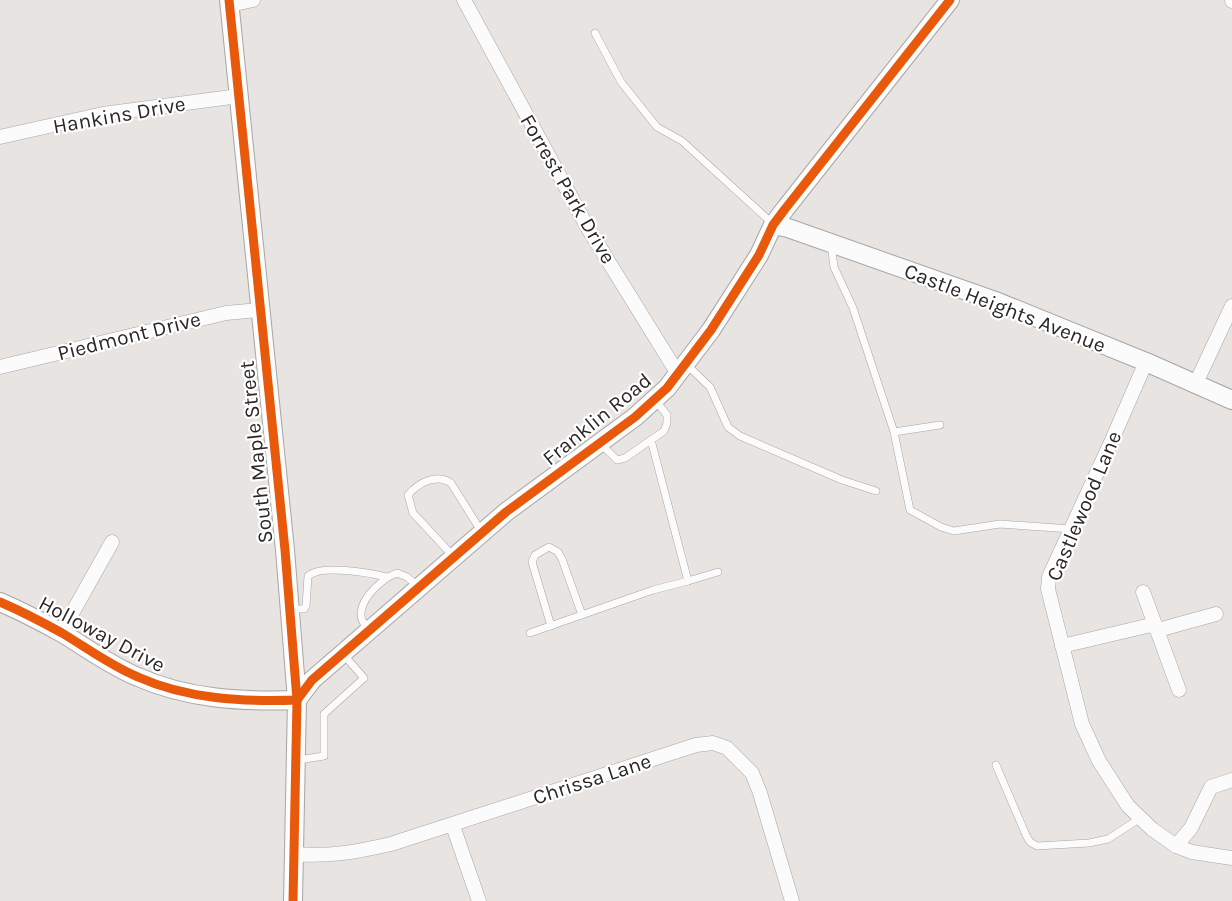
<svg xmlns="http://www.w3.org/2000/svg" width="1232" height="901" viewBox="0 0 1232 901" font-family="Karla,sans-serif">
  <style>
    .lines { fill: none; stroke-linecap: round; stroke-linejoin: round }
    .lane-casing { stroke: #a8a6a5; stroke-width: 8 }
    .street-casing { stroke: #a8a6a5; stroke-width: 15 }
    .secondary-casing { stroke: #a8a6a5; stroke-width: 20 }
    .lane { stroke: #fbfbfb; stroke-width: 7 }
    .street { stroke: #fbfbfb; stroke-width: 14 }
    .secondary { stroke: #fbfbfb; stroke-width: 18 }
    .cycleway-casing { stroke: #fff; stroke-width: 13 }
    .cycleway { stroke: #e8590c; stroke-width: 9 }
    .labels { text-anchor: middle; stroke-width: 4.5; stroke-linejoin: round; paint-order: stroke }
    .street-label { font-size: 21px; fill: #2a2726; stroke: #fff }
  </style>
  <rect width="100%" height="100%" fill="#e7e4e2"/>
  <g class="lines">
    <g class="lane-casing">
      <g id="lane">
        <path d="M595,33L621,82L657,127L682,141L772,223"/>
        <path d="M831,244L834,267L853,308L894,432"/>
        <path d="M687,365L710,387L728,427L740,436L842,480L876,491"/>
        <path d="M940,425L894,432L910,510L941,527L954,531L1000,524L1071,529"/>
        <path d="M600,443L617,460L625,458L664,431L667,423V415L656,401"/>
        <path d="M453,556L413,513L408,495C418,483 436,473 451,483L481,531"/>
        <path d="M688,581L718,572"/>
        <path d="M289,609H304L306,606L308,576C321,564 370,573 387,577"/>
        <path d="M551,626L532,562L535,555L549,547L558,552L562,559L582,615"/>
        <path d="M368,629C364,624 360,619 361,612C363,596 383,578 397,573L407,577L418,586"/>
        <path d="M530,633L653,590L688,581L651,440"/>
        <path d="M298,760L324,756V714L364,678L343,654"/>
        <path d="M996,765L1026,835L1030,842L1037,846L1089,843L1108,839L1139,819"/>
      </g>
    </g>
    <g class="street-casing">
      <g id="street">
        <path d="M464,0L589,230L678,374"/>
        <path d="M1232,0V1"/>
        <path d="M230,5L253,0"/>
        <path d="M0,137L103,114L239,96"/>
        <path d="M1146,362L1112,440L1054,566L1049,577L1048,589L1082,724L1099,761L1128,806L1152,829L1176,846L1192,852L1232,858"/>
        <path d="M0,367L226,313L259,310"/>
        <path d="M1196,383L1232,306"/>
        <path d="M1143,592L1179,690"/>
        <path d="M61,633L112,542"/>
        <path d="M1062,646L1151,625L1158,630L1216,614"/>
        <path d="M453,826L479,901"/>
        <path d="M1176,846L1191,828L1211,787L1232,780"/>
        <path d="M293,854C330,857 356,852 391,844L696,745L713,743L727,748L752,773L760,793L792,901"/>
      </g>
    </g>
    <g class="secondary-casing">
      <g id="secondary">
        <path d="M229,0L285,550L297,700L293,901"/>
        <path d="M773,225L788,228L998,302L1146,362L1232,400"/>
        <path d="M0,602C21,611 42,622 62,633C87,648 111,666 138,677C187,699 243,702 297,700L312,680L506,512L635,417L667,388L711,330L759,255L773,225L785,209L950,0"/>
      </g>
    </g>
    <use href="#lane" class="lane"/>
    <use href="#street" class="street"/>
    <use href="#secondary" class="secondary"/>
    <g class="cycleway-casing">
      <g id="cycleway">
        <path d="M229,0L285,550L297,700L293,901"/>
        <path d="M0,602C21,611 42,622 62,633C87,648 111,666 138,677C187,699 243,702 297,700L312,680L506,512L635,417L667,388L711,330L759,255L773,225L785,209L950,0"/>
      </g>
    </g>
    <use href="#cycleway" class="cycleway"/>
  </g>
  <g class="labels">
    <g class="street-label">
      <text transform="translate(119 115) rotate(-10)" y="7">Hankins Drive</text>
      <text transform="translate(568 189) rotate(60)" y="7">Forrest Park Drive</text>
      <text transform="translate(1005 308) rotate(21)" y="7">Castle Heights Avenue</text>
      <text transform="translate(129 336) rotate(-14)" y="7">Piedmont Drive</text>
      <text transform="translate(597 419) rotate(-39)" y="7">Franklin Road</text>
      <text transform="translate(256 452) rotate(-96)" y="7">South Maple Street</text>
      <text transform="translate(1084 506) rotate(-67)" y="7">Castlewood Lane</text>
      <text transform="translate(102 634) rotate(28)" y="7">Holloway Drive</text>
      <text transform="translate(592 779) rotate(-18)" y="7">Chrissa Lane</text>
    </g>
  </g>
</svg>
